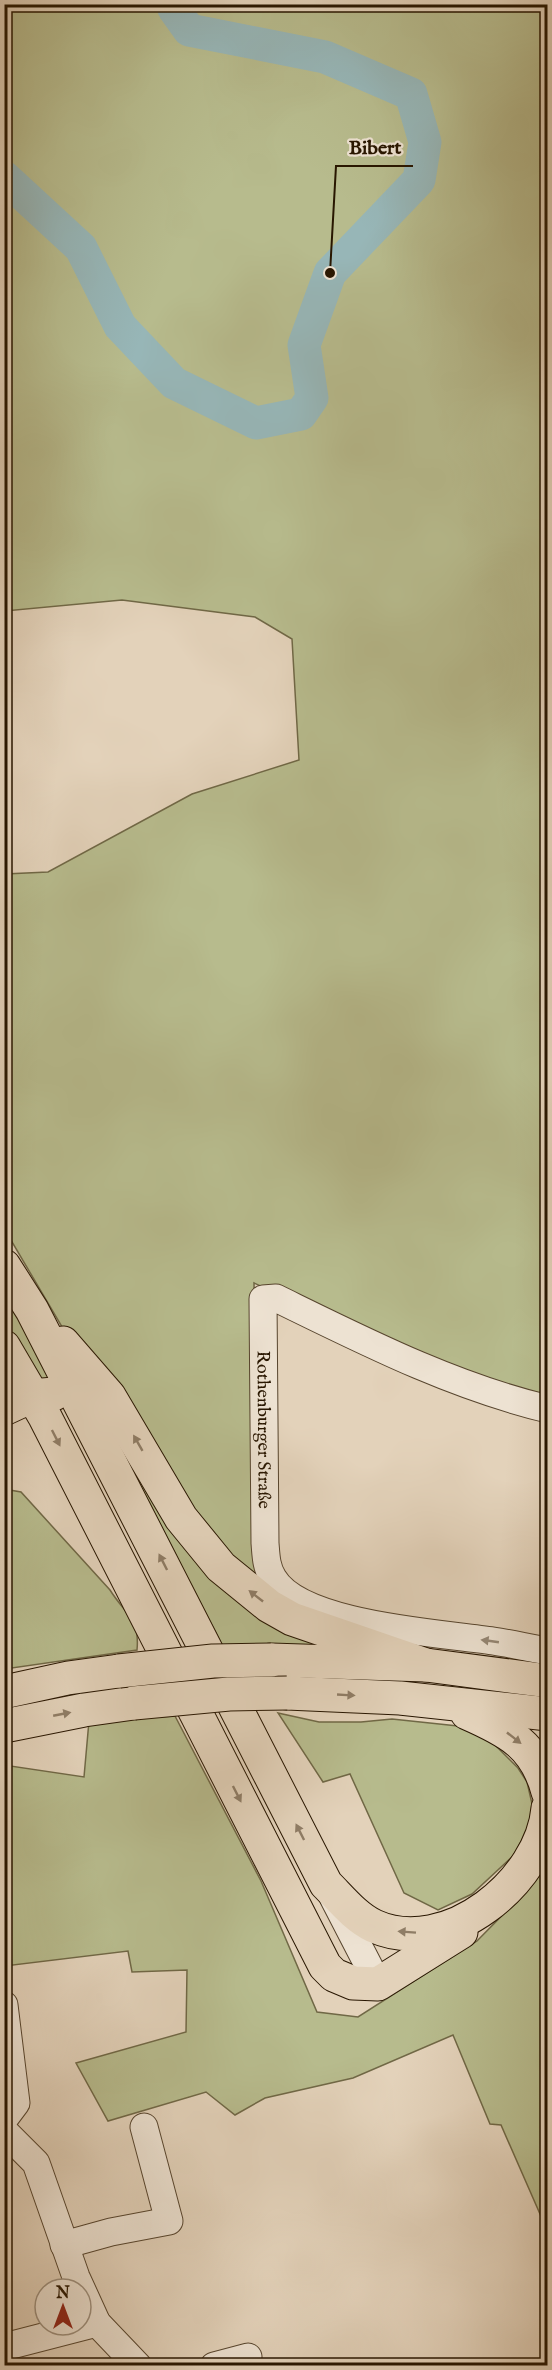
<svg xmlns="http://www.w3.org/2000/svg" width="552" height="2370" viewBox="0 0 552 2370" font-family="'IM FELL English',serif">
  <style>
    .green { fill: #b7bb8d; stroke: #706846; stroke-width: 1.5 }
    .lines { fill: none; stroke-linecap: round; stroke-linejoin: round }
    .river { stroke: #97b6b7; stroke-width: 33 }
    .minor-casing { stroke: #57452e; stroke-width: 29 }
    .major-casing { stroke: #281600; stroke-width: 35 }
    .minor { stroke: #ede2d2; stroke-width: 27 }
    .major { stroke: #e3d2ba; stroke-width: 33 }
    .major-bridge-casing { stroke: #281600; stroke-width: 35; stroke-linecap: butt }
    .major-bridge { stroke: #e3d2ba; stroke-width: 33 }
    .oneway { fill: #8f7d66 }
    .oneway2 { fill: #948674 }
    .labels { text-anchor: middle; stroke-width: 4.5; stroke-linejoin: round; paint-order: stroke }
    .street-label { font-size: 18px; fill: #281600; stroke: #ede2d2 }
    .leader { fill: none; stroke: #281600; stroke-width: 2 }
    .callout-dot { fill: #281600; stroke: #ede2d2; stroke-width: 2 }
    .callout-label { font-size: 20px; text-anchor: middle; font-weight: bold; fill: #281600; stroke: #ede2d2; stroke-width: 4.5; stroke-linejoin: round; paint-order: stroke }
  </style>
  <rect width="100%" height="100%" fill="#e3d2ba"/>
  <filter id="stains"><feTurbulence type="fractalNoise" baseFrequency=".00333" numOctaves="4"/><feColorMatrix values="0 0 0 0 .2 0 0 0 0 .09 0 0 0 0 .02 0 0 0 .5 -.17"/></filter>
  <radialGradient id="worn" r=".72"><stop offset=".6" stop-color="#630" stop-opacity="0"/><stop offset="1" stop-color="#630" stop-opacity=".3"/></radialGradient>
  <g class="green">
    <path d="M5,5H547V1399L366,1334L254,1283L259,1568L267,1583L243,1577L65,1332L5,1230V874L48,872L192,794L299,760L292,639L255,617L122,600L5,611Z"/>
    <path d="M4,1292L54,1374L40,1385L5,1322Z"/>
    <path d="M92,1392L174,1519L349,1647L222,1645Z"/>
    <path d="M4,1489L21,1492L110,1590C125,1614 140,1619 137,1650L5,1669Z"/>
    <path d="M278,1713L319,1722H361L392,1719L458,1726L488,1738L518,1768L527,1782L533,1808L528,1829L513,1856L472,1894L438,1910L404,1893L350,1774L323,1782Z"/>
    <path d="M175,1716L261,1881L317,2012L358,2017L477,1941L532,1885L547,1860V2230L501,2125L490,2124L453,2035L353,2078L265,2098L235,2115L206,2092L108,2121L76,2063L186,2032L187,1970L132,1972L128,1951L5,1966L4,1765L84,1777L89,1721Z"/>
  </g>
  <g class="lines">
    <path class="river" d="M4,177L81,248L120,326L174,383L256,423L301,414L312,398L304,345L330,273L419,180L425,142L411,94L325,57L189,30L174,9L176,4"/>
    <g class="minor-casing">
      <g id="minor">
        <path id="s1" d="M548,1409C452,1386 364,1341 276,1298L263,1299L265,1543C266,1555 266,1567 273,1578C301,1626 443,1633 493,1641C512,1644 530,1648 548,1651"/>
        <path d="M333,1897L378,1984"/>
        <path d="M4,2005L16,2103L4,2119"/>
        <path d="M4,2131L36,2163L76,2277L97,2323L138,2366"/>
        <path d="M64,2245L111,2232L169,2221L144,2127"/>
        <path d="M4,2347L97,2323"/>
        <path d="M214,2366L248,2357"/>
      </g>
    </g>
    <g class="major-casing">
      <g id="major">
        <path d="M4,1266L32,1310L326,1884C341,1899 355,1917 374,1926C447,1959 542,1881 548,1808"/>
        <path d="M63,1343L109,1396L181,1518L221,1567L269,1606L292,1619L426,1665"/>
        <path d="M4,1347L45,1417L325,1966L334,1975L353,1983L378,1984L461,1932"/>
        <path d="M4,1409L32,1396L54,1394"/>
        <path d="M271,1660L426,1665L548,1681"/>
        <path d="M4,1692L68,1678L119,1671"/>
        <path d="M287,1693L400,1698L548,1714"/>
        <path d="M467,1713C508,1731 536,1745 548,1792"/>
        <path d="M4,1726L84,1710L134,1703"/>
      </g>
    </g>
    <use href="#minor" class="minor"/>
    <use href="#major" class="major"/>
    <g class="major-bridge-casing">
      <g id="major-bridge">
        <path d="M119,1671L213,1661L271,1660"/>
        <path d="M134,1703L229,1694L287,1693"/>
      </g>
    </g>
    <use href="#major-bridge" class="major-bridge"/>
  </g>
  <defs><path id="oneway-solid" d="M-6-.8H1V-3.2L6.5 0L1 3.2V.8H-6Z" transform="scale(1.5)"/></defs>
  <g class="oneway">
    <use href="#oneway-solid" transform="translate(56 1438) rotate(63)"/>
    <use href="#oneway-solid" transform="translate(138 1443) rotate(-120)"/>
    <use href="#oneway-solid" transform="translate(163 1562) rotate(-117)"/>
    <use href="#oneway-solid" transform="translate(256 1596) rotate(-142)"/>
    <use href="#oneway-solid" transform="translate(346 1695) rotate(3)"/>
    <use href="#oneway-solid" transform="translate(62 1714) rotate(-11)"/>
    <use href="#oneway-solid" transform="translate(514 1738) rotate(38)"/>
    <use href="#oneway-solid" transform="translate(237 1794) rotate(63)"/>
    <use href="#oneway-solid" transform="translate(300 1832) rotate(-117)"/>
    <use href="#oneway-solid" transform="translate(407 1932) rotate(-176)"/>
  </g>
  <use class="oneway2" href="#oneway-solid" transform="translate(490 1641) rotate(-172)"/>
  <g class="labels">
    <g class="street-label">
      <text dy="6" stroke="none"><textPath href="#s1" startOffset="438">Rothenburger Straße</textPath></text>
    </g>
  </g>
  <path class="leader" d="M330 273L336 166H413"/>
  <circle class="callout-dot" cx="330" cy="273" r="6"/>
  <g class="callout-label">
    <text x="375" y="154">Bibert</text>
  </g>
  <rect width="552" height="2370" fill="none" stroke="#e3d2ba" stroke-width="24"/>
  <rect x="6" y="6" width="540" height="2358" fill="none" stroke="#281600" stroke-width="3"/>
  <rect x="12" y="12" width="528" height="2346" fill="none" stroke="#281600" stroke-width="1.5"/>
  <g transform="translate(63 2307)"><circle r="28" fill="#ede2d2" stroke="#9e907e" stroke-width="1.5"/>
  <path d="M0-4.5L10 22L0 15L-10 22Z" fill="#8f2418"/>
  <text y="-9" font-size="16" font-weight="bold" text-anchor="middle" fill="#281600">N</text>
  </g>
  <rect width="100%" height="100%" filter="url(#stains)"/>
  <rect width="100%" height="100%" fill="url(#worn)"/>
</svg>
